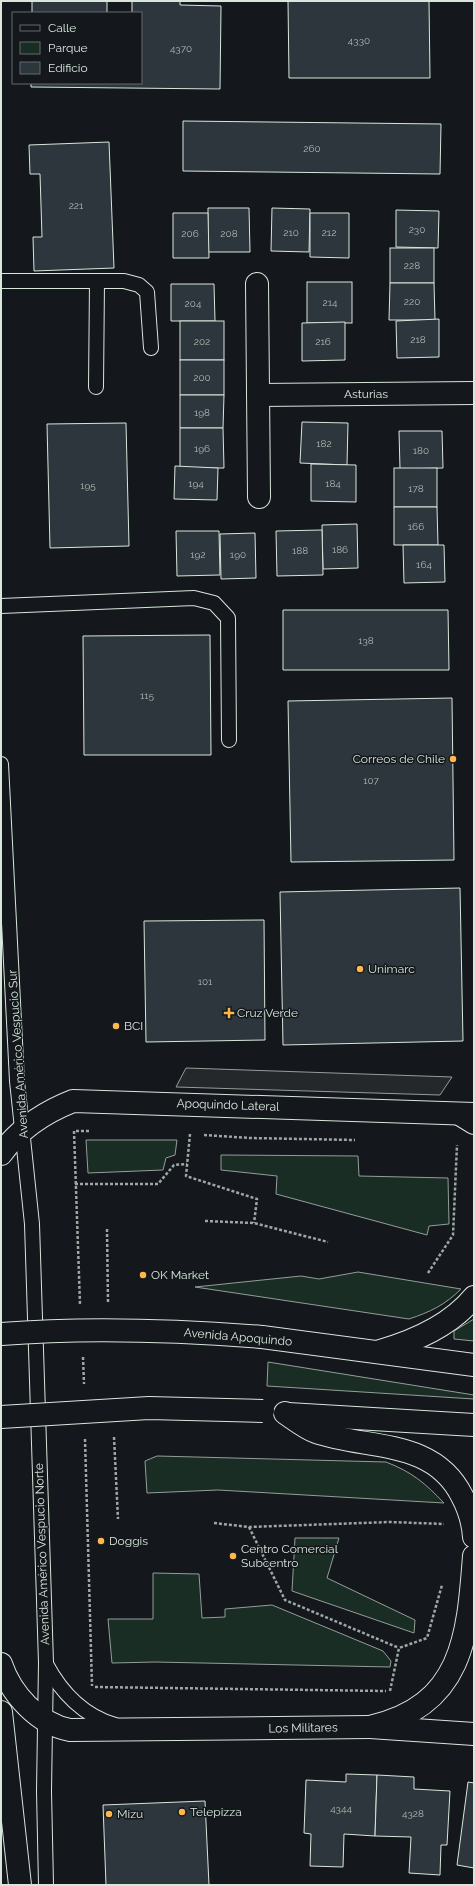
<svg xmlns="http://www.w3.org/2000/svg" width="475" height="1886" viewBox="0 0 475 1886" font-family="Raleway,sans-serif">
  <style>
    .green { fill: #1a2d24; stroke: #939e99 }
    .parking { fill: #24282b; stroke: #939e99 }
    .building { fill: #2c363c; stroke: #d8e6dc }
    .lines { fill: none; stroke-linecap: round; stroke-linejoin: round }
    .lane-casing { stroke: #d8e6dc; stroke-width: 16 }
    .street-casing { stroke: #d8e6dc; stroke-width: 24 }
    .secondary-casing { stroke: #d8e6dc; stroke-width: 24 }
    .primary-casing { stroke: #d8e6dc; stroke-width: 24 }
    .path { stroke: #9da8a2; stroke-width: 2.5; stroke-dasharray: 3 2; stroke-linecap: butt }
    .lane { stroke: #14181c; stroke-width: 14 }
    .street { stroke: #14181c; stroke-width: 22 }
    .secondary { stroke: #14181c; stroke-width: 22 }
    .primary { stroke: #14181c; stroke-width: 22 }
    .primary-bridge-casing { stroke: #d8e6dc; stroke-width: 24; stroke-linecap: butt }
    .primary-bridge { stroke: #14181c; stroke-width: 22 }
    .poi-dot { fill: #ffb74d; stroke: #14181c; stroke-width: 1.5 }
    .labels { text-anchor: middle; stroke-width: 3; stroke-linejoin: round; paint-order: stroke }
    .number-label { font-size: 10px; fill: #adbab4 }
    .street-label { font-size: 12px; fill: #d8e6dc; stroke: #14181c }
    .poi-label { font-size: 12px; fill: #d8e6dc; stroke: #14181c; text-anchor: start }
  </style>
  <rect width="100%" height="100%" fill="#14181c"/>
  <g class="green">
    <path d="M86,1140H177L175,1155L166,1158L163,1170L88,1173Z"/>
    <path d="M221,1155L358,1156L359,1176L448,1178L449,1224L429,1226L427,1235L276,1194L277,1176L221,1170Z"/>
    <path d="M358,1272L461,1289C445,1305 430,1312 409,1319L195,1287L301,1276L319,1279Z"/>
    <path d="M474,1319V1341L454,1339V1331Z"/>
    <path d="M268,1362L474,1395V1399L267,1386Z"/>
    <path d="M157,1456L386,1462C412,1472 425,1483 444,1503L218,1490L147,1493L145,1461Z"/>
    <path d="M295,1538H339L327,1578L415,1620L414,1633L292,1591Z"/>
    <path d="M153,1573L199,1574L202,1618L225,1617V1609L272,1605L383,1651L391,1661L390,1667L155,1662L112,1663L108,1619H153Z"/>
  </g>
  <path class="parking" d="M186,1068L452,1077L440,1095L176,1087Z"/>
  <g class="building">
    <rect x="32" y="1" width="75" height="12"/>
    <path d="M132,1H180V5L221,6L220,89L31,87V83H141V13H132Z"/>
    <path d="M288,1H429L430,78H289Z"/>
    <path d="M183,121L441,124L440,174L183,171Z"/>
    <path d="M109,142L114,268L34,271L33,237H42L40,174H30L29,145Z"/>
    <path d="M208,208H249L250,252H208Z"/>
    <path d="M272,208L310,209L309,252L271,251Z"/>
    <path d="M396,210L439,211L438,248L396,247Z"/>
    <path d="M173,213H208L209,258H173Z"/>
    <path d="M310,213H349V258L310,257Z"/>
    <rect x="390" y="248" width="44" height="35"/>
    <rect x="307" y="282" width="45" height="41"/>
    <path d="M390,283H434L435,320H389Z"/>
    <path d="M171,284H214L215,321H171Z"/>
    <path d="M439,319V357L397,358L396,321Z"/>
    <rect x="180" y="321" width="44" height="39"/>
    <path d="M345,322V360L302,361V323Z"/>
    <rect x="180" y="360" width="44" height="35"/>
    <path d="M180,395H224L223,428H180Z"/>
    <path d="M302,422L348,423L347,465L300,463Z"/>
    <path d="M126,423L129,546L50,548L47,424Z"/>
    <path d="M180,428H223L224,468H180Z"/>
    <path d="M399,431H442L443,468L400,469Z"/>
    <path d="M311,464L356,465V502L311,501Z"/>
    <path d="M175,466L218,468L217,500L174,499Z"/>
    <rect x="394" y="468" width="43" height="39"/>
    <path d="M394,507H437L438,545H394Z"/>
    <path d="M357,524L358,568L323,569L322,525Z"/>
    <path d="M322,530L323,575L277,576L276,531Z"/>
    <path d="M176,531H219L220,575L177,576Z"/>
    <path d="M255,533L256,578L221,579L220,534Z"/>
    <path d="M403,545H444L445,582L404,583Z"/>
    <path d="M283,610H448L449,670H283Z"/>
    <path d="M210,635L211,755H84L83,636Z"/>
    <path d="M452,698L454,860L291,862L288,701Z"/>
    <path d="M460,888L463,1041L283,1045L280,892Z"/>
    <path d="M264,920L265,1040L146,1042L144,921Z"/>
    <path d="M346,1774L377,1775L375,1836L344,1834L343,1867L310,1866L311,1834L304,1833L306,1780L346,1782Z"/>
    <path d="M377,1775L414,1777V1789L450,1791L447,1845H441L440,1875L409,1873L411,1837L375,1836Z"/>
    <path d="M468,1782L474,1783V1868L457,1865Z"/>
    <path d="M205,1801L209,1885H106L103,1805Z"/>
  </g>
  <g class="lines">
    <g class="lane-casing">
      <g id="lane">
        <path d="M1,281H124L139,285L147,292L151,348"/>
        <path d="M96,387L97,281"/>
        <path d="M1,606L194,598L214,603L228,618L229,740"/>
        <path d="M1,764L17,1081L32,1224L46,1663L44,1791L46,1885"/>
        <path d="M46,1664C61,1692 84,1716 115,1725"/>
      </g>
    </g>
    <g class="street-casing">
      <g id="street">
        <path d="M257,284L259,497"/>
        <path d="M258,395L474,393"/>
        <path d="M370,1727L474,1734"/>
      </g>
    </g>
    <g class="secondary-casing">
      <g id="secondary">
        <path d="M1,1154C19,1129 45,1112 73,1101L474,1114"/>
        <path d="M1,1664C11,1694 38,1724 70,1730L370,1727"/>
        <path d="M1,1712L20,1885"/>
      </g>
    </g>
    <g class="primary-casing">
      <g id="primary">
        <path d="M461,1115L474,1123"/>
        <path d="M262,1337L474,1365"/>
        <path d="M380,1351C415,1341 450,1326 474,1297"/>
        <path d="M285,1413C294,1419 305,1428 316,1432C368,1450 433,1438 462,1496C469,1509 473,1523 474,1537"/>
        <path d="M288,1414L474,1425"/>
        <path d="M370,1727C463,1706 468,1636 474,1556"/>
      </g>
    </g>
    <g class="path">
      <path d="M74,1131L80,1304"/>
      <path d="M76,1131H91"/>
      <path d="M190,1134L186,1176L257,1199L254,1223"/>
      <path d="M204,1135L250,1138L355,1140"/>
      <path d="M75,1184H158L174,1165L187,1164"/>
      <path d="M205,1221L254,1223L328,1242"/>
      <path d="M107,1229L108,1302"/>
      <path d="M428,1273L453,1235L457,1145"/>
      <path d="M83,1357L84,1384"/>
      <path d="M114,1437L118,1519"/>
      <path d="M85,1439L92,1686"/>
      <path d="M214,1523L249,1527L390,1522L444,1524"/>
      <path d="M249,1527L285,1600L399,1648"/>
      <path d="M95,1687L386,1691"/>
      <path d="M390,1691L399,1648L427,1638L442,1585"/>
    </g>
    <use href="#lane" class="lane"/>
    <use href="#street" class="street"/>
    <use href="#secondary" class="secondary"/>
    <use href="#primary" class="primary"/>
    <g class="primary-bridge-casing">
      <g id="primary-bridge">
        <path d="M1,1334C88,1327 174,1330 262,1337"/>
        <path d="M1,1417L149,1408L263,1411"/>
      </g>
    </g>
    <use href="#primary-bridge" class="primary-bridge"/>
  </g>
  <g class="poi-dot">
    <circle cx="453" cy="759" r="4"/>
    <circle cx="360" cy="969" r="4"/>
    <path d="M227 1007h4v4h4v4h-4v4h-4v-4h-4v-4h4z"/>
    <circle cx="116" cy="1026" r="4"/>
    <circle cx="143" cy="1275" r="4"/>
    <circle cx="101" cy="1541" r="4"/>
    <circle cx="233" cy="1556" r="4"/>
    <circle cx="182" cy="1812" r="4"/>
    <circle cx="109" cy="1814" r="4"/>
  </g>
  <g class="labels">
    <g class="number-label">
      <text x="359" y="44">4330</text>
      <text x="181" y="52">4370</text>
      <text x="312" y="152">260</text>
      <text x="76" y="209">221</text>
      <text x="417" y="233">230</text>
      <text x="291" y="236">210</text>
      <text x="329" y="236">212</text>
      <text x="190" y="237">206</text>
      <text x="229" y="237">208</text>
      <text x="412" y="269">228</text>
      <text x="412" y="305">220</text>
      <text x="330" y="306">214</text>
      <text x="193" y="307">204</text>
      <text x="418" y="343">218</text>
      <text x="202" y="345">202</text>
      <text x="323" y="345">216</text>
      <text x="202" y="381">200</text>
      <text x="202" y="416">198</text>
      <text x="324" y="447">182</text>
      <text x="202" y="452">196</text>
      <text x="421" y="454">180</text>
      <text x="196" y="487">194</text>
      <text x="333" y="487">184</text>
      <text x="88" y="489">195</text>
      <text x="416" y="492">178</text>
      <text x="416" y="530">166</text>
      <text x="340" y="553">186</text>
      <text x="300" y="554">188</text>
      <text x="198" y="558">192</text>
      <text x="238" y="558">190</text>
      <text x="424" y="568">164</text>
      <text x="366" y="644">138</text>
      <text x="147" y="699">115</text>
      <text x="371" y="784">107</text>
      <text x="205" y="985">101</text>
      <text x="341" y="1812">4344</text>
      <text x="413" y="1817">4328</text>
    </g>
    <g class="street-label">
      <text x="366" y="398">Asturias</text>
      <text transform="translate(18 1054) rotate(-94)" y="4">Avenida Américo Vespucio Sur</text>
      <text transform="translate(228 1105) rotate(2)" y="4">Apoquindo Lateral</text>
      <text transform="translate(238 1337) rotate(5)" y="4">Avenida Apoquindo</text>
      <text transform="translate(42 1554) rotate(-92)" y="4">Avenida Américo Vespucio Norte</text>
      <text transform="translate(303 1728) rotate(-1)" y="4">Los Militares</text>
    </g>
    <g class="poi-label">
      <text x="445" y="763" text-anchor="end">Correos de Chile</text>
      <text x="368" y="973">Unimarc</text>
      <text x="237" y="1017">Cruz Verde</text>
      <text x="124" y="1030">BCI</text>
      <text x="151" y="1279">OK Market</text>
      <text x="109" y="1545">Doggis</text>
      <text x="241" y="1553">Centro Comercial<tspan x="241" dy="14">Subcentro</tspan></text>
      <text x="190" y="1816">Telepizza</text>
      <text x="117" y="1818">Mizu</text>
    </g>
  </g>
  <rect width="475" height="1886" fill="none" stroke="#d8e6dc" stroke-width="4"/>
  <rect x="12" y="12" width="130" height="72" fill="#14181c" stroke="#626a69"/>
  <rect x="20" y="25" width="20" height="6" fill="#14181c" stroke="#626a69"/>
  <text x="48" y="32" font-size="12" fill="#d8e6dc">Calle</text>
  <rect x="20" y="42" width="20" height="12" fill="#1a2d24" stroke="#626a69"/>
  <text x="48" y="52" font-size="12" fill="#d8e6dc">Parque</text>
  <rect x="20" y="62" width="20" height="12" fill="#2c363c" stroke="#626a69"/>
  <text x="48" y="72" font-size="12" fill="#d8e6dc">Edificio</text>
</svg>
